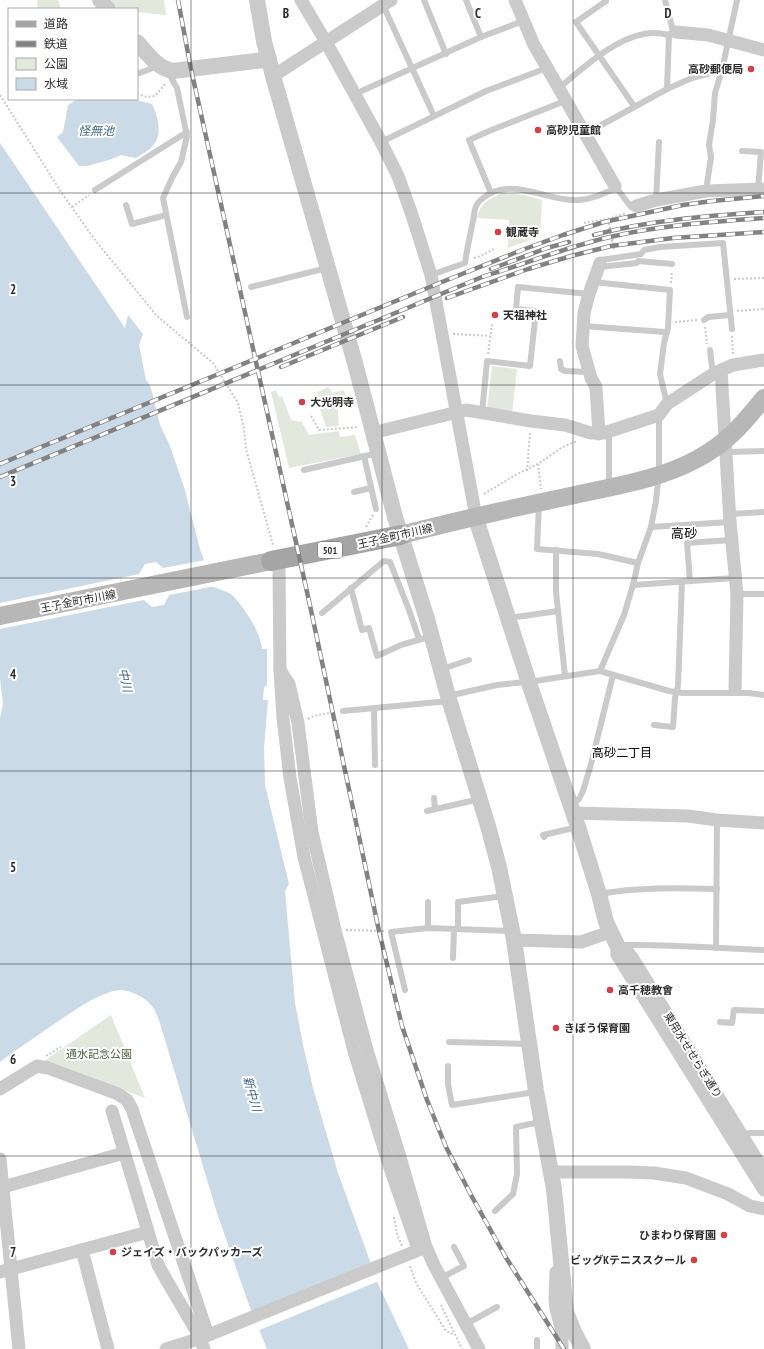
<svg xmlns="http://www.w3.org/2000/svg" width="764" height="1349" viewBox="0 0 764 1349" font-family="'PT Sans Narrow','Noto Sans JP',sans-serif">
  <style>
    .green { fill: #e2e9dc }
    .water { fill: #cadae7 }
    .pier { fill: #fff }
    .lines { fill: none; stroke-linecap: round; stroke-linejoin: round }
    .path { stroke: #cacaca; stroke-width: 2; stroke-dasharray: 2 2; stroke-linecap: butt }
    .service { stroke: #cacaca; stroke-width: 6 }
    .minor { stroke: #cacaca; stroke-width: 13 }
    .tertiary { stroke: #cacaca; stroke-width: 16 }
    .secondary { stroke: #b7b7b7; stroke-width: 18 }
    .primary { stroke: #a5a5a5; stroke-width: 20 }
    .rail-casing { stroke: #828282; stroke-width: 4.5 }
    .rail { stroke: #fff; stroke-width: 3; stroke-dasharray: 9; stroke-linecap: butt }
    .grid { fill: none; stroke: #2d2d2d; stroke-width: 1; stroke-opacity: 0.55 }
    .poi-dot { fill: #d24143; stroke: #fff; stroke-width: 1.5 }
    .labels { text-anchor: middle; stroke-width: 4; stroke-linejoin: round; paint-order: stroke }
    .shield { fill: #fff; stroke: #6c6c6c; stroke-width: 1 }
    .shield-label { font-size: 10px; font-weight: bold; fill: #2d2d2d }
    .poi-label { font-size: 11px; font-weight: bold; fill: #2d2d2d; stroke: #fff; text-anchor: start }
    .street-label { font-size: 11px; fill: #2d2d2d; stroke: #fff }
    .park-label { font-size: 11px; fill: #4e633f; stroke: #fff }
    .water-label { font-size: 12px; font-style: italic; fill: #446986; stroke: #fff }
    .neighbourhood-label { font-size: 12px; fill: #000; stroke: #fff }
    .quarter-label { font-size: 13px; fill: #000; stroke: #fff }
    .grid-label { font-size: 13px; text-anchor: middle; font-weight: bold; fill: #2d2d2d; stroke: #fff; stroke-width: 4; stroke-linejoin: round; paint-order: stroke }
  </style>
  <rect width="100%" height="100%" fill="#fff"/>
  <g class="green">
    <path d="M37,0H58L61,9H38Z"/>
    <path d="M111,0H164L166,15L137,12V9H118Z"/>
    <path d="M501,193L524,195L542,200L540,236L508,248L509,220L477,218C481,202 487,201 501,193Z"/>
    <path d="M492,366L517,369L512,414L487,410Z"/>
    <path d="M329,387L332,393L344,390L347,400L337,403L339,426L326,427L320,409L323,407L317,392Z"/>
    <path d="M276,390L279,397L282,396L291,420L302,422L309,435L339,431L340,437L355,435L361,454L289,468L271,392Z"/>
    <path d="M111,1015L145,1098L44,1061Z"/>
  </g>
  <g class="water">
    <path d="M78,99H132L152,104C157,114 163,134 154,144C150,150 142,154 136,158L121,155L112,159L87,166H79L57,137L63,132L68,105Z"/>
    <path d="M0,143L125,328L128,315L143,334L139,345L146,380L150,385L152,392L160,425L170,446L184,487L200,549L213,587C219,589 226,591 231,594C243,605 261,633 262,649H267V685L264,687L263,700H268L264,748L265,785L289,884L285,891L295,1003L303,1045L313,1088L338,1173L379,1286L409,1349H267L249,1305L217,1213L159,1020C157,1016 156,1012 154,1009C148,999 132,990 120,990C100,992 77,1009 60,1020C40,1034 20,1047 0,1062V718L3,703L0,679Z"/>
  </g>
  <g class="pier">
    <path d="M206,560L216,586L169,595L164,605L152,607L144,600L0,629V603L139,574L145,564L156,562L163,568Z"/>
    <path d="M373,1262L379,1281L257,1331L250,1313Z"/>
  </g>
  <g class="lines">
    <g class="path">
      <path d="M137,94L147,97L155,96L166,83"/>
      <path d="M0,95L61,192L95,240L157,316L213,363L238,403L244,429L246,449L273,545"/>
      <path d="M72,207L89,195"/>
      <path d="M608,219L615,250"/>
      <path d="M584,223L608,219L626,213"/>
      <path d="M609,228L614,251"/>
      <path d="M474,258L481,256L494,249"/>
      <path d="M734,279L764,278"/>
      <path d="M671,283L672,271"/>
      <path d="M737,311L764,309"/>
      <path d="M675,322L697,320"/>
      <path d="M705,327L707,344"/>
      <path d="M453,334L490,336"/>
      <path d="M732,336L733,354"/>
      <path d="M488,354L492,324"/>
      <path d="M311,416L319,430L358,427"/>
      <path d="M538,464L541,489"/>
      <path d="M527,471L530,432"/>
      <path d="M484,494L517,474L538,464L561,448L577,441"/>
      <path d="M366,527L373,515"/>
      <path d="M308,719L314,716L335,712"/>
      <path d="M346,930L384,931"/>
      <path d="M46,1056L61,1047"/>
      <path d="M394,1217L397,1234L402,1246"/>
      <path d="M410,1266L416,1283L446,1331L453,1334"/>
      <path d="M441,1305L462,1349"/>
    </g>
    <g class="service">
      <path d="M424,0L446,54"/>
      <path d="M466,0L481,37"/>
      <path d="M665,0L673,31L676,32"/>
      <path d="M606,1L576,22L634,106"/>
      <path d="M383,5L434,116"/>
      <path d="M168,72L177,88L187,136L181,162L172,178L163,198L187,317"/>
      <path d="M137,74L158,66"/>
      <path d="M559,88C582,69 614,39 644,34C653,32 661,33 669,35L673,31"/>
      <path d="M667,89L669,35"/>
      <path d="M355,94L481,37L523,21"/>
      <path d="M585,134L667,89L692,78L722,70"/>
      <path d="M381,142L486,91L547,68"/>
      <path d="M742,151L761,152L758,190"/>
      <path d="M615,186L631,207L636,206"/>
      <path d="M95,190L187,132"/>
      <path d="M706,191L711,157L709,145L713,120L715,93L722,70L737,0"/>
      <path d="M491,193L469,140L489,131L565,101"/>
      <path d="M656,200L659,142"/>
      <path d="M126,205L132,224L166,215"/>
      <path d="M600,263L601,260L641,254L644,250L660,247L723,243L732,329"/>
      <path d="M599,267L637,263L638,261L672,264"/>
      <path d="M431,275L465,263C467,249 470,235 473,221C474,217 474,211 476,206C479,200 484,197 489,194C517,179 547,201 576,200C590,200 603,194 616,188"/>
      <path d="M593,282L670,290L668,328L664,343L660,374L667,404"/>
      <path d="M251,287L327,268"/>
      <path d="M704,320L708,317L730,315"/>
      <path d="M583,326L665,332"/>
      <path d="M710,350L713,374"/>
      <path d="M560,361L561,369L565,371L589,372"/>
      <path d="M482,413L487,361L530,366L536,311L516,309L518,287L589,294"/>
      <path d="M609,432V485"/>
      <path d="M727,452L764,451"/>
      <path d="M364,456L376,509"/>
      <path d="M304,470L378,453"/>
      <path d="M354,492L371,488"/>
      <path d="M539,504L537,549L598,554L638,563"/>
      <path d="M730,514L764,512"/>
      <path d="M651,527L730,522"/>
      <path d="M556,550V592L565,676"/>
      <path d="M690,581L687,543L732,540"/>
      <path d="M633,585L735,578"/>
      <path d="M351,588L362,630L369,628L377,656L401,645L432,636"/>
      <path d="M737,594H764"/>
      <path d="M322,613L384,561L390,562L409,610L419,639"/>
      <path d="M509,618L558,611"/>
      <path d="M442,669L469,660"/>
      <path d="M600,671L624,615L633,585L638,563L651,527L656,501L659,474V415"/>
      <path d="M448,696L497,685L535,681L600,671L669,691L683,693H749L764,695"/>
      <path d="M374,708L375,765"/>
      <path d="M343,711L449,701"/>
      <path d="M654,725L673,727L675,698L678,686L682,582"/>
      <path d="M434,798L435,809"/>
      <path d="M572,804L579,799L583,791L591,764L613,675"/>
      <path d="M427,811L480,799"/>
      <path d="M544,837L543,835L578,827"/>
      <path d="M599,894C638,887 678,888 717,889"/>
      <path d="M428,928V902"/>
      <path d="M458,929V902L504,896"/>
      <path d="M620,945C668,944 716,948 764,950"/>
      <path d="M716,948L717,820"/>
      <path d="M453,958L454,929"/>
      <path d="M405,990L391,932L428,928L512,931"/>
      <path d="M720,1022L732,1023L734,1010L764,1011"/>
      <path d="M449,1042L529,1044"/>
      <path d="M448,1066V1084L452,1105L535,1092"/>
      <path d="M742,1135L750,1133H764"/>
      <path d="M495,1211L513,1194L517,1174L516,1127L540,1122"/>
      <path d="M441,1278L464,1266L454,1247"/>
      <path d="M466,1324L497,1307"/>
      <path d="M537,1340V1349"/>
    </g>
    <g class="minor">
      <path d="M301,0L326,42L381,142L398,176L411,212L431,275L476,517"/>
      <path d="M515,0L534,45L615,186"/>
      <path d="M676,32L708,35L764,50"/>
      <path d="M273,76L391,0"/>
      <path d="M636,206L656,200L706,191L764,189"/>
      <path d="M721,370L730,522L737,594L735,689"/>
      <path d="M372,433L466,410L531,421L565,425L591,433H604L659,415L667,404L713,374L733,365L764,360"/>
      <path d="M599,434L596,387L591,378L582,346L584,313L589,294L600,263"/>
      <path d="M278,560L279,570L280,670L283,718L290,778L304,857L354,1051L390,1168L418,1249"/>
      <path d="M573,813L688,816L717,820L764,823"/>
      <path d="M514,940L581,942L610,932"/>
      <path d="M617,945V955L621,961L764,1190"/>
      <path d="M617,945L627,951L633,959L764,1171"/>
      <path d="M0,1089L37,1066L48,1068L118,1094L127,1100L132,1109L208,1335"/>
      <path d="M112,1111L158,1265L167,1281L197,1332L204,1349"/>
      <path d="M0,1159L19,1349"/>
      <path d="M551,1172H628L654,1173L686,1178L728,1194L750,1206L764,1209"/>
      <path d="M3,1187L124,1153"/>
      <path d="M426,1247L434,1265L479,1349"/>
      <path d="M82,1250L108,1349"/>
      <path d="M0,1272L148,1232"/>
      <path d="M556,1272L555,1299L556,1309L562,1331V1349"/>
      <path d="M166,1349L201,1338L426,1247L400,1157L367,1050L335,930L312,832L298,723L289,684L280,670"/>
    </g>
    <g class="tertiary">
      <path d="M100,0L108,9"/>
      <path d="M257,0L264,41L273,76L355,363L395,517L427,619L448,696L488,826L499,867L514,940L536,1091L554,1189L566,1312L574,1332L583,1349"/>
      <path d="M137,42C147,53 157,68 173,71L256,61L269,59"/>
      <path d="M476,517L478,525L530,686L578,827L599,894L606,922L617,945"/>
    </g>
    <g class="secondary">
      <path d="M401,535C459,520 517,507 575,495C615,486 661,479 697,459C727,443 743,424 764,398"/>
      <path d="M0,616L271,561"/>
    </g>
    <path class="primary" d="M271,561L401,535"/>
    <g class="rail-casing">
      <g id="rail">
        <path d="M178,0L191,69L311,610L379,931L402,1026L427,1100L446,1147L471,1195L505,1256L564,1349"/>
        <path d="M594,235C649,220 707,216 764,212"/>
        <path d="M491,269L547,248L569,242"/>
        <path d="M447,298L528,269L571,256L611,246L673,238L764,232"/>
        <path d="M281,367L403,317"/>
        <path d="M0,464L442,282L522,250L563,235L604,222L683,205L712,201L764,196"/>
        <path d="M0,477L482,277C525,264 566,247 610,237C660,225 713,222 764,218"/>
      </g>
    </g>
    <use href="#rail" class="rail"/>
  </g>
  <path class="grid" d="M191,0V1349M382,0V1349M573,0V1349M0,193H764M0,385H764M0,578H764M0,771H764M0,964H764M0,1156H764"/>
  <g class="poi-dot">
    <circle cx="751" cy="69" r="4"/>
    <circle cx="538" cy="130" r="4"/>
    <circle cx="498" cy="232" r="4"/>
    <circle cx="495" cy="315" r="4"/>
    <circle cx="302" cy="402" r="4"/>
    <circle cx="610" cy="990" r="4"/>
    <circle cx="556" cy="1028" r="4"/>
    <circle cx="724" cy="1235" r="4"/>
    <circle cx="113" cy="1252" r="4"/>
    <circle cx="694" cy="1260" r="4"/>
  </g>
  <g class="labels">
    <rect class="shield" x="318" y="542" width="24" height="16" rx="3"/>
    <g class="shield-label">
      <text x="330" y="554">501</text>
    </g>
    <g class="poi-label">
      <text x="743" y="73" text-anchor="end">高砂郵便局</text>
      <text x="546" y="134">高砂児童館</text>
      <text x="506" y="236">観蔵寺</text>
      <text x="503" y="319">天祖神社</text>
      <text x="310" y="406">大光明寺</text>
      <text x="618" y="994">高千穂教會</text>
      <text x="564" y="1032">きぼう保育園</text>
      <text x="716" y="1239" text-anchor="end">ひまわり保育園</text>
      <text x="121" y="1256">ジェイズ・バックパッカーズ</text>
      <text x="686" y="1264" text-anchor="end">ビッグKテニススクール</text>
    </g>
    <g class="street-label">
      <text transform="translate(395 536) rotate(-13)" y="4">王子金町市川線</text>
      <text transform="translate(78 601) rotate(-11)" y="4">王子金町市川線</text>
      <text transform="translate(693 1055) rotate(58)" y="4">東用水せせらぎ通り</text>
    </g>
    <g class="park-label">
      <text x="99" y="1058">通水記念公園</text>
    </g>
    <g class="water-label">
      <text x="96" y="135">怪無池</text>
      <text transform="translate(125 680) rotate(77)" y="4">中川</text>
      <text transform="translate(252 1094) rotate(74)" y="4">新中川</text>
    </g>
    <g class="neighbourhood-label">
      <text x="622" y="757">高砂二丁目</text>
    </g>
    <g class="quarter-label">
      <text x="684" y="538">高砂</text>
    </g>
  </g>
  <g class="grid-label">
    <text x="286" y="18">B</text>
    <text x="478" y="18">C</text>
    <text x="668" y="18">D</text>
    <text x="13" y="294">2</text>
    <text x="13" y="486">3</text>
    <text x="13" y="679">4</text>
    <text x="13" y="872">5</text>
    <text x="13" y="1064">6</text>
    <text x="13" y="1257">7</text>
  </g>
  <rect x="8" y="8" width="130" height="92" fill="#ffffff" stroke="#ababab"/>
  <rect x="16" y="21" width="20" height="6" fill="#a5a5a5" stroke="#ababab"/>
  <text x="44" y="28" font-size="12" fill="#2d2d2d">道路</text>
  <rect x="16" y="41" width="20" height="6" fill="#828282" stroke="#ababab"/>
  <text x="44" y="48" font-size="12" fill="#2d2d2d">鉄道</text>
  <rect x="16" y="58" width="20" height="12" fill="#e2e9dc" stroke="#ababab"/>
  <text x="44" y="68" font-size="12" fill="#2d2d2d">公園</text>
  <rect x="16" y="78" width="20" height="12" fill="#cadae7" stroke="#ababab"/>
  <text x="44" y="88" font-size="12" fill="#2d2d2d">水域</text>
</svg>
